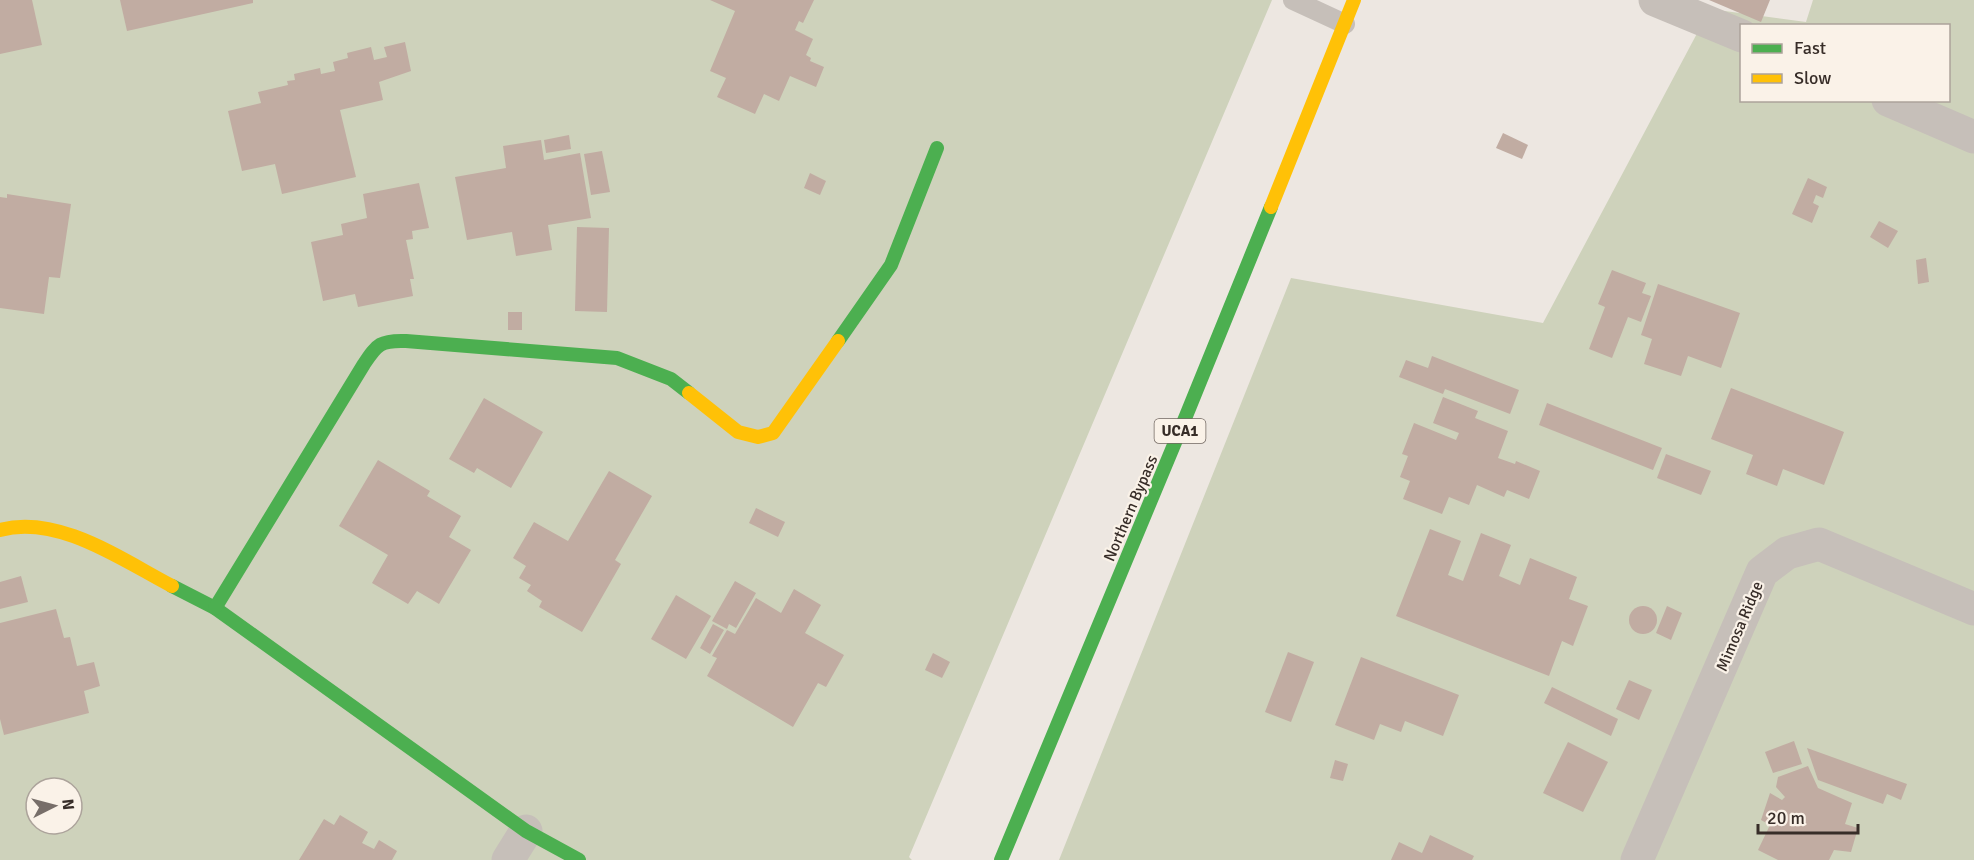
<svg xmlns="http://www.w3.org/2000/svg" width="1974" height="860" viewBox="0 0 1974 860" font-family="Signika,sans-serif">
  <style>
    .green { fill: #ced2bb; fill-rule: evenodd }
    .building { fill: #c1aca2 }
    .lines { fill: none; stroke-linecap: round; stroke-linejoin: round }
    .lane { stroke: #c6bfb9; stroke-width: 20 }
    .street { stroke: #c6bfb9; stroke-width: 33 }
    .fast { stroke: #4caf50; stroke-width: 14 }
    .slow { stroke: #ffc107; stroke-width: 14 }
    .labels { text-anchor: middle; stroke-width: 4.5; stroke-linejoin: round; paint-order: stroke }
    .shield { fill: #faf2e8; stroke: #726862; stroke-width: 1.5 }
    .shield-label { font-size: 15px; font-weight: bold; fill: #372d28 }
    .street-label { font-size: 16px; fill: #372d28; stroke: #faf2e8 }
  </style>
  <rect width="100%" height="100%" fill="#ede7e1"/>
  <g class="green">
    <path d="M0,0H1272L909,857L912,860H0ZM36,788H72V824H36Z"/>
    <path d="M1813,0H1974V860H1059L1291,278L1543,323L1710,9L1806,22ZM1742,26H1948V100H1742Z"/>
  </g>
  <g class="building">
    <path d="M0,0H32L42,45L0,54Z"/>
    <path d="M120,0H253V3L127,31Z"/>
    <path d="M710,0H814L803,23L799,21L795,30L813,39L806,55L811,58L810,61L824,67L816,87L790,76L779,101L764,94L755,114L717,97L726,78L710,71L735,11Z"/>
    <path d="M1709,0H1770L1761,22Z"/>
    <path d="M405,42L411,71L379,82L383,100L340,110L356,177L282,194L275,164L242,171L228,111L261,103L258,92L288,85L287,81L295,80L294,74L320,68L321,74L335,71L333,62L348,58L347,53L371,47L374,60L387,57L384,47Z"/>
    <path d="M1503,133L1528,145L1522,159L1496,148Z"/>
    <path d="M569,135L571,149L546,153L544,140Z"/>
    <path d="M541,140L544,160L580,153L591,218L548,225L552,250L516,256L512,232L467,240L455,177L506,168L503,146Z"/>
    <path d="M602,151L610,192L591,195L584,154Z"/>
    <path d="M810,173L826,181L820,195L804,188Z"/>
    <path d="M1808,178L1827,187L1823,198L1816,195L1813,203L1819,206L1812,223L1792,214Z"/>
    <path d="M419,183L429,228L412,231L413,239L406,240L414,279H410L413,296L358,307L355,294L323,301L311,242L343,235L341,224L367,218L363,194Z"/>
    <path d="M7,194L71,204L60,278L49,277L44,314L0,308V197L7,198Z"/>
    <path d="M1879,221L1898,231L1888,248L1870,237Z"/>
    <path d="M577,227L609,228L607,312L575,311Z"/>
    <path d="M1926,258L1929,282L1918,284L1916,260Z"/>
    <path d="M1612,270L1646,283L1642,293L1651,296L1641,322L1628,317L1612,358L1589,349L1605,307L1598,304Z"/>
    <path d="M1658,284L1740,313L1721,368L1688,356L1681,376L1644,364L1652,339L1641,335Z"/>
    <rect x="508" y="312" width="14" height="18"/>
    <path d="M1432,356L1519,390L1510,414L1445,389L1443,394L1399,377L1406,360L1428,368Z"/>
    <path d="M1731,388L1844,432L1824,485L1783,469L1777,486L1746,474L1753,455L1711,439Z"/>
    <path d="M1443,397L1478,411L1475,418L1508,431L1498,458L1515,464L1516,461L1540,471L1529,499L1507,490L1504,497L1477,485L1469,505L1449,497L1442,514L1403,499L1410,481L1400,477L1408,456L1402,454L1414,423L1456,440L1459,433L1433,423Z"/>
    <path d="M484,398L543,432L511,488L477,468L474,473L449,459Z"/>
    <path d="M1547,403L1662,448L1653,470L1539,425Z"/>
    <path d="M1666,454L1711,471L1701,495L1657,478Z"/>
    <path d="M378,460L430,491L427,496L461,516L449,537L471,550L439,604L417,591L408,604L372,583L388,555L339,526Z"/>
    <path d="M609,471L652,496L615,560L621,564L582,632L539,607L542,601L527,591L531,585L519,578L526,566L513,558L534,522L568,541Z"/>
    <path d="M756,508L785,522L778,537L749,523Z"/>
    <path d="M1430,529L1461,541L1448,575L1463,581L1481,533L1511,545L1499,576L1520,585L1530,558L1577,577L1569,599L1588,606L1573,646L1562,641L1549,676L1396,616Z"/>
    <path d="M21,576L28,602L0,609V582Z"/>
    <path d="M735,581L756,593L736,628L729,624L727,629L712,621Z"/>
    <path d="M794,589L821,605L805,633L844,655L826,687L818,683L793,727L707,676L717,658L712,656L727,630L735,634L756,598L781,613Z"/>
    <path d="M676,595L711,616L686,659L651,639Z"/>
    <path d="M1667,606L1682,613L1671,640L1656,633Z"/>
    <circle cx="1643" cy="620" r="14"/>
    <path d="M56,609L64,638L70,637L77,666L94,662L100,686L84,691L89,713L4,735L0,719V623Z"/>
    <path d="M713,624L724,630L710,654L700,648Z"/>
    <path d="M1288,652L1314,662L1291,722L1265,712Z"/>
    <path d="M933,653L950,662L942,678L925,670Z"/>
    <path d="M1361,657L1459,695L1443,736L1405,721L1401,732L1380,724L1374,740L1335,725Z"/>
    <path d="M1629,680L1652,690L1639,720L1616,709Z"/>
    <path d="M1552,687L1618,719L1611,736L1544,703Z"/>
    <path d="M1794,741L1802,764L1773,773L1765,752Z"/>
    <path d="M1568,742L1608,762L1583,812L1543,793Z"/>
    <path d="M1807,748L1907,784L1901,800L1887,794L1883,804L1818,780Z"/>
    <path d="M1335,760L1348,764L1343,781L1330,778Z"/>
    <path d="M1808,766L1818,788L1852,803L1845,824L1858,828L1851,852L1834,850L1829,860H1778L1758,850L1770,825L1761,820L1770,793L1782,800L1785,797L1776,787L1778,777Z"/>
    <path d="M340,815L368,832L362,843L374,849L379,840L397,851L392,860H299L324,819L334,825Z"/>
    <path d="M1430,835L1474,856L1472,860H1391L1399,842L1422,853Z"/>
  </g>
  <g class="lines">
    <path class="lane" d="M1293,0L1345,24"/>
    <g class="street">
      <path d="M1655,0L1742,36"/>
      <path d="M1888,100L1974,137"/>
      <path d="M508,860L526,831"/>
      <path d="M1637,860L1762,572L1787,553L1819,544L1974,609"/>
    </g>
    <g class="fast">
      <path d="M838,341L891,265L937,148"/>
      <path d="M172,586L215,608L526,831L579,860"/>
      <path d="M215,608L364,364C377,344 381,340 406,341L617,358L671,379L689,393"/>
      <path d="M1001,860L1186,416L1271,207"/>
    </g>
    <g class="slow">
      <path d="M1271,207L1354,0"/>
      <path d="M689,393L738,432L758,437L773,433L838,341"/>
      <path d="M0,530C58,514 122,560 172,586"/>
    </g>
  </g>
  <g class="labels">
    <rect class="shield" x="1154.5" y="419" width="51" height="24" rx="4.5"/>
    <g class="shield-label">
      <text x="1180" y="436">UCA1</text>
    </g>
    <g class="street-label">
      <text transform="translate(1130 508) rotate(-67)" y="6">Northern Bypass</text>
      <text transform="translate(1739 626) rotate(-67)" y="6">Mimosa Ridge</text>
    </g>
  </g>
  <rect x="1740" y="24" width="210" height="78" fill="#faf2e8" stroke="#aca39b" stroke-width="1.5"/>
  <rect x="1752" y="44" width="30" height="9" fill="#4caf50" stroke="#aca39b" stroke-width="1.5"/>
  <text x="1794" y="54" font-size="18" fill="#372d28">Fast</text>
  <rect x="1752" y="74" width="30" height="9" fill="#ffc107" stroke="#aca39b" stroke-width="1.5"/>
  <text x="1794" y="84" font-size="18" fill="#372d28">Slow</text>
  <g transform="translate(54 806) rotate(84)"><circle r="28" fill="#faf2e8" stroke="#aca39b" stroke-width="1.5"/>
  <path d="M0-4.5L10 22L0 15L-10 22Z" fill="#776e69"/>
  <text y="-9" font-size="16" font-weight="bold" text-anchor="middle" fill="#372d28">N</text>
  </g>
  <path d="M1758 824v9h100v-9" fill="none" stroke="#372d28" stroke-width="3"/>
  <text x="1767" y="824" font-size="18" fill="#372d28" stroke="#faf2e8" stroke-width="4.5" paint-order="stroke">20 m</text>
</svg>
